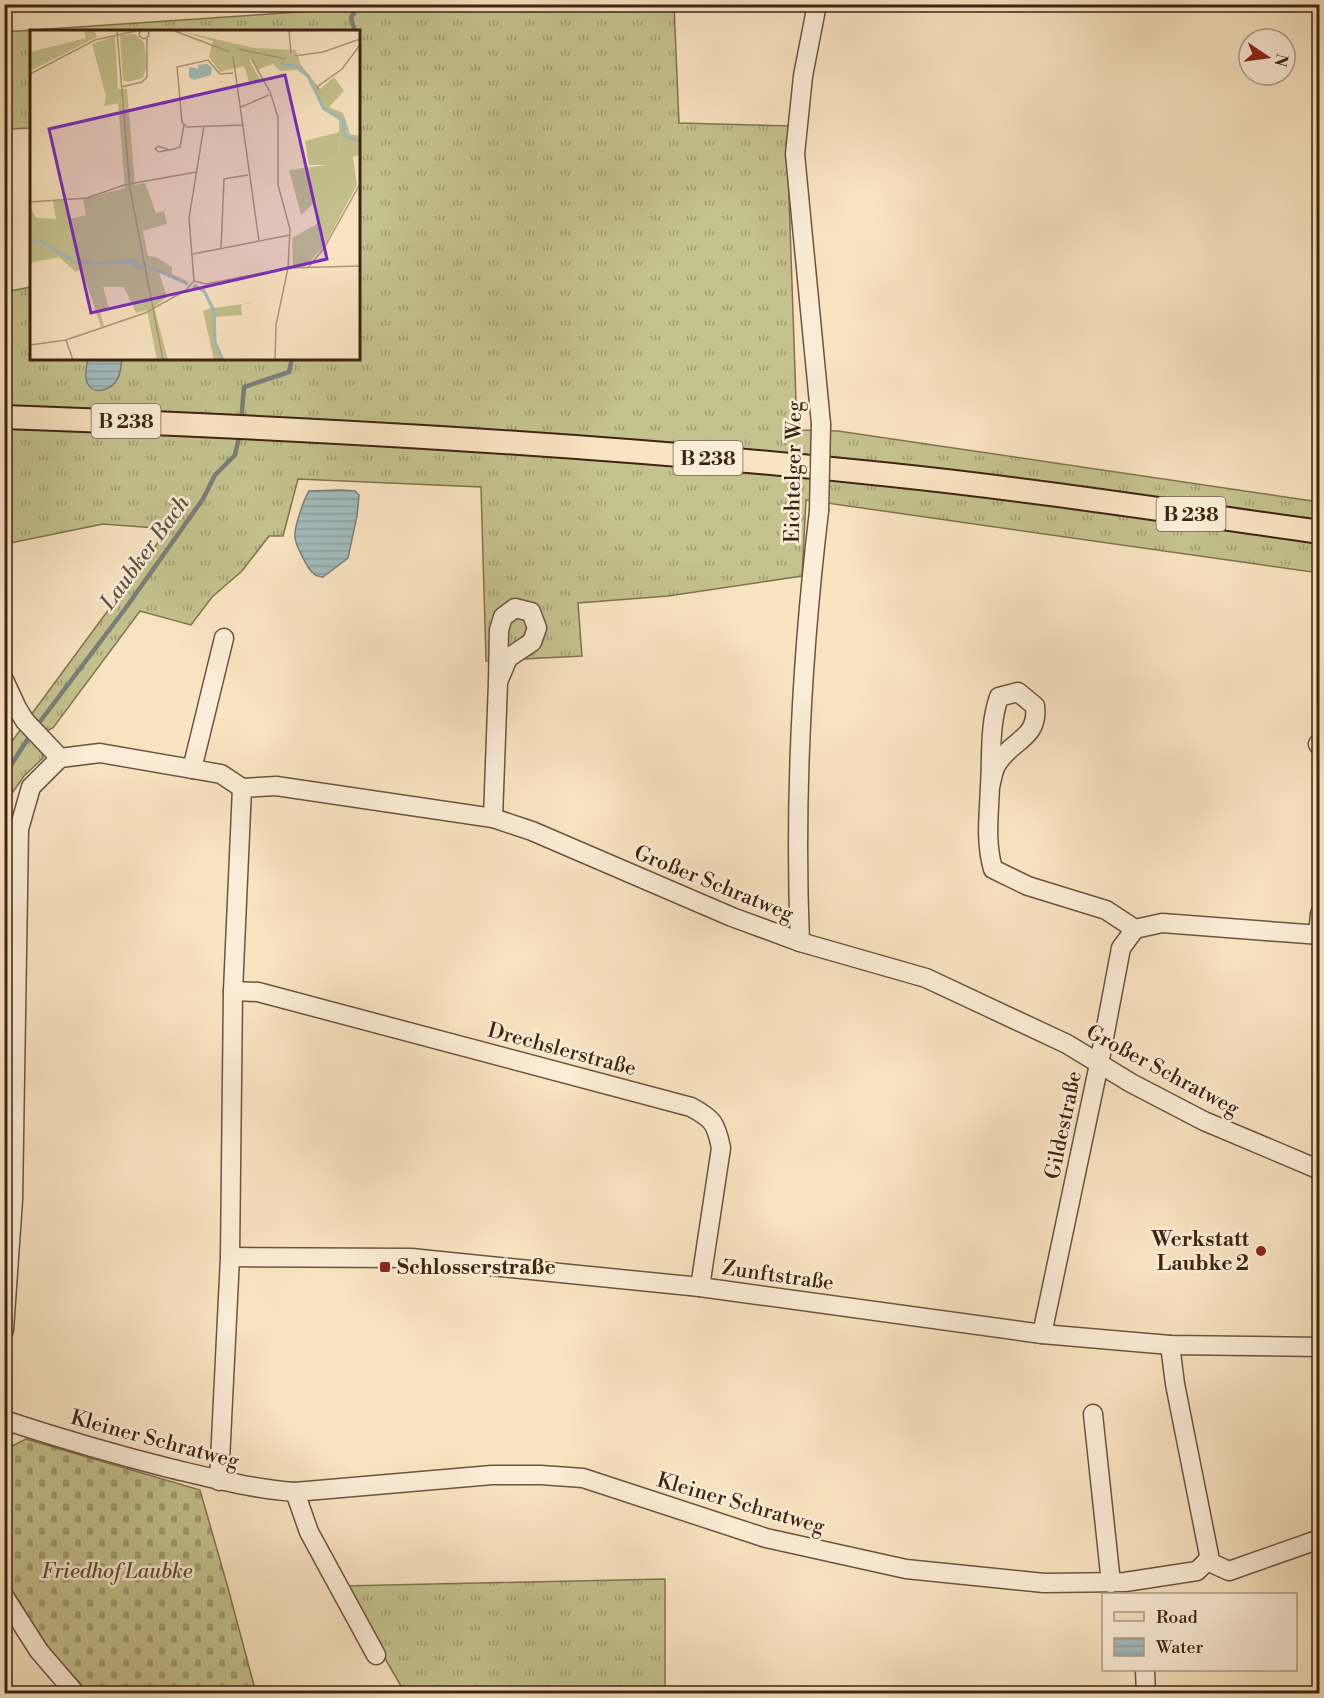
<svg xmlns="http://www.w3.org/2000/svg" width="1324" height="1698" viewBox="0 0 1324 1698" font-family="'Libre Bodoni',serif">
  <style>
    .grass { fill: url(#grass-tufts); stroke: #817350; stroke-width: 1.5 }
    .cemetery { fill: url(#cemetery-stones); stroke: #817350; stroke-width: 1.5 }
    .water { fill: url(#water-rules); stroke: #7a7f79; stroke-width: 1.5 }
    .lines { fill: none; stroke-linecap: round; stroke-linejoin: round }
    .stream { stroke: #7a7f79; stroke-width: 4.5 }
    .minor-casing { stroke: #6d543e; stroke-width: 21 }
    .major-casing { stroke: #3e2412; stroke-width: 26 }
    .minor { stroke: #fbedd7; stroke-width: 18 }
    .major { stroke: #f9e4c1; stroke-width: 22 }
    .minor-bridge-casing { stroke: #6d543e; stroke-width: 21; stroke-linecap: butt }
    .minor-bridge { stroke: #fbedd7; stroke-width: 18 }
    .poi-dot { fill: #8f2418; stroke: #fbedd7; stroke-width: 2 }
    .labels { text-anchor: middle; stroke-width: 5; stroke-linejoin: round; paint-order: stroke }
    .shield { fill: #fbedd7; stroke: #77604d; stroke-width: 1.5 }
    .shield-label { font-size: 20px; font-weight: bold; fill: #3e2412 }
    .street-label { font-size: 21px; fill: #3e2412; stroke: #fbedd7 }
    .poi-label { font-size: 21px; font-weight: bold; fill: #3e2412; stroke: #fbedd7; text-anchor: end }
    .park-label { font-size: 21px; font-style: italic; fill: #604c31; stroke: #fbedd7 }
    .water-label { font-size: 22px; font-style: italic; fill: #5c5245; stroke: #fbedd7 }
    .inset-river { fill: none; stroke: #a2bcbd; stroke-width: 3 }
    .inset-road { fill: none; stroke: #ae977b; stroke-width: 1.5 }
    .view { fill: #7b2cbf; fill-opacity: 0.15; stroke: #7b2cbf; stroke-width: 3 }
    .inset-edge { fill: none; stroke: #3e2412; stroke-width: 3 }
  </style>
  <defs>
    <pattern id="grass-tufts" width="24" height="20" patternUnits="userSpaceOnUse" patternTransform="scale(1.5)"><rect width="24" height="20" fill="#c4c28e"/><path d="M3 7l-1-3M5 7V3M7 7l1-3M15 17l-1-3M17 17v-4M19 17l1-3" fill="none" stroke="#a19d73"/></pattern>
    <pattern id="cemetery-stones" width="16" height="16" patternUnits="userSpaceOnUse" patternTransform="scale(1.5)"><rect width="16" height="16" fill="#c4c28e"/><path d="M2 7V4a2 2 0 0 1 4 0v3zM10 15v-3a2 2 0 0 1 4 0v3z" fill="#a19d73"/></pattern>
    <pattern id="water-rules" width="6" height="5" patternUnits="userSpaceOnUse" patternTransform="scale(1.5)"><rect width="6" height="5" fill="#a2bcbd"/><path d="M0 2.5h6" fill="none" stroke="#8da1a1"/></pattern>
  </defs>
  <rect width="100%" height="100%" fill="#f9e4c1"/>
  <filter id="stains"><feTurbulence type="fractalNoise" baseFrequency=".00333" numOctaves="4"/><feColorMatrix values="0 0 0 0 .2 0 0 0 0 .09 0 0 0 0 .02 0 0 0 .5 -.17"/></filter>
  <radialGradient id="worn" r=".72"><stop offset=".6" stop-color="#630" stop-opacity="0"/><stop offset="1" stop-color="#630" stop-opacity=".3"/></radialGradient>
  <g class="grass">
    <path d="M314,4L694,5H674L679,123L792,126L788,168L796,400L800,430L838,431L1319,502V573L806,500L802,576L668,596L578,603L582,656L486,661L481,487L298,479L283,536H269L242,571L212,597L191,625L140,611L53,728L46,731L31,715L168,529L103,524L5,544V292L31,287L32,358H358V32H32L31,128L8,129L4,108V32L314,11Z"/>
    <path d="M20,730L42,749L43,758L24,776L13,792L5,788V751Z"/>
    <path d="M665,1579V1693H405L343,1586Z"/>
  </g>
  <path class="cemetery" d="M26,1439L200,1490L228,1588L256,1693L90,1694L48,1648L19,1608L5,1582L4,1450Z"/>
  <g class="water">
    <path d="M88,359H122C121,365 121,372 118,378C112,391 89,398 86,378C85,373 87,364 88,359Z"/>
    <path d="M342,490L355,491L359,495L357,516L348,558L323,577C319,576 317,577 314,574C308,570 295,544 295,537C294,527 304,499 309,491Z"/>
  </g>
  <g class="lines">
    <g class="stream">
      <path d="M355,32L351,17L361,4"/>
      <path d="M241,422L244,387L289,372L292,358"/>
      <path d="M36,727L125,609L203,499L215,475L235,455L240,433"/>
      <path d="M4,776L31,734"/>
    </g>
    <g class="minor-casing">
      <g id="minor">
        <path d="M817,4L803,76L795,154L821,424"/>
        <path d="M4,680L17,708L25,721L60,758"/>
        <path d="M1318,744L1320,747"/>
        <path d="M60,758L100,753L221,774L242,788L276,786L493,818L532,831L732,917L800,942L926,978L1067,1044L1131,1083L1204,1121L1320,1170"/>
        <path d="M192,769L224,638"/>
        <path d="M990,787C992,780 993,770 997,764C1011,740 1039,739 1035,706L1018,692L999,697C989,726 992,756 990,786C989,815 985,841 993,869L1028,886L1106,910L1135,929"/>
        <path d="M493,818L498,682L508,658L532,642L537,628L531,612L515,608L503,617L499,630L498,682"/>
        <path d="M1318,935L1320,914"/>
        <path d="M800,942C794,799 802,654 819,511"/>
        <path d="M233,991L258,992L691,1107C713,1119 716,1123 721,1148L700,1287"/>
        <path d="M230,1257L411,1258L700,1287L1042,1334L1170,1345L1320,1347"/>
        <path d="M4,1330L13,1200L19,829L31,787L60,758"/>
        <path d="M1042,1334L1099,1064L1121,948L1135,929L1162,923L1320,935"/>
        <path d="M1093,1414L1111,1583"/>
        <path d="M4,1420C59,1438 113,1454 169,1468C211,1478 252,1489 295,1492L492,1475H541L583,1478L766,1538L906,1569L1044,1583L1125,1582L1197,1571L1207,1561L1209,1555L1175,1384L1170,1345"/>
        <path d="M219,1481L230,1257L233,991L242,788"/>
        <path d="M295,1492L309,1532L376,1655"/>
        <path d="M1207,1561L1229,1571L1320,1539"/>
        <path d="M4,1596L39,1651L76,1694"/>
        <path d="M1145,1670L1146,1694"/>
      </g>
    </g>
    <g class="major-casing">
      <path id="major" d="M4,417C301,428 597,444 892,475C1035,490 1177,512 1320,532"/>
    </g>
    <use href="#minor" class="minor"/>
    <use href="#major" class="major"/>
    <g class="minor-bridge-casing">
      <path id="minor-bridge" d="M819,511L821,424"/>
    </g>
    <use href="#minor-bridge" class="minor-bridge"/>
  </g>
  <g class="poi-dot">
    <circle cx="1261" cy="1251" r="6"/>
    <rect x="379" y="1261" width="12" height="12" rx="3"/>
  </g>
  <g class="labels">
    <g class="shield">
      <rect x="91.5" y="404" width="69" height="34" rx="4.5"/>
      <rect x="673.5" y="441" width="69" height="34" rx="4.5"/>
      <rect x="1156.5" y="497" width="69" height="34" rx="4.5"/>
    </g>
    <g class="shield-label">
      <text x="126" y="428">B 238</text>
      <text x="708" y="465">B 238</text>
      <text x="1191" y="521">B 238</text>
    </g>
    <g class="street-label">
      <text transform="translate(793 472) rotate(-89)" y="7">Eichtelger Weg</text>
      <text transform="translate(714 883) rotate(22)" y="7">Großer Schratweg</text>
      <text transform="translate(562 1049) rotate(15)" y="7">Drechslerstraße</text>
      <text transform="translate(1163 1070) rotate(28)" y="7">Großer Schratweg</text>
      <text transform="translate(1063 1125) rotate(-78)" y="7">Gildestraße</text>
      <text transform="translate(778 1275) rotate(8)" y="7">Zunftstraße</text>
      <text transform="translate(155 1439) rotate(15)" y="7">Kleiner Schratweg</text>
      <text transform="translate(741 1503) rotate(16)" y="7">Kleiner Schratweg</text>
    </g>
    <g class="poi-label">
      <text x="1249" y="1246">Werkstatt<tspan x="1249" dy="24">Laubke 2</tspan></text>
      <text x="397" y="1274" text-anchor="start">Schlosserstraße</text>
    </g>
    <g class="park-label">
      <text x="117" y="1578">Friedhof Laubke</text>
    </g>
    <g class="water-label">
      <text transform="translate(144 552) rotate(-54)" y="8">Laubker Bach</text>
    </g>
  </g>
  <g transform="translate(30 30)">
    <rect width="330" height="330" fill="#f9e4c1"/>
    <path d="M54,0H64L67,7L0,41V22L56,8ZM147,0L224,18L266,20L271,35L290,59L304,47L314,61L299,77L313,83L315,88L309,90L292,79L279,49L267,40L250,41L243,34L227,40L220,26V32L230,49L220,55L214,36L190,42L179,27L183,11ZM105,4L114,13L117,34L113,48L98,52L93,50L90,5ZM85,6L88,59H97L105,155L115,153L126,183L134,181L137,194L113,201L118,226L126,227L142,237V244L161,253L129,243L137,267L124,277L138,330H127L117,280L106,283L94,257H73L79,278L70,282L74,296L71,297L52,239L46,242L29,227L0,233V177L6,188L26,189L23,171L36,170L40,189L56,185L53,169L95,158L88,73L74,76L76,66L62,14ZM320,104L330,106V125L323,127L327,155L294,216L286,171L271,185L259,140L297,135L309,125L310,108ZM165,253L177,264L184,278L227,272L211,275L212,285L186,287L185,309L194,330H184L173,281L181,278L174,263L162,257Z" fill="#c4c28e"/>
    <path d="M315,88L320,104L310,108L309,125L297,135H279L275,111L309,102V90Z" fill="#c4c28e"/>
    <path d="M292,191L294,216L275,237L263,236L262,208Z" fill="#c4c28e"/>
    <path d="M177,34L182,38L181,45L164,50L159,47V37L169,39L168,35Z" fill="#a2bcbd"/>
    <path class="inset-river" d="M252,29L253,35L267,36L278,46L294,79L313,90L315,106L330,111M0,211L9,210L45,232L76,233M78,233L104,231L107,237L117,236L158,254M163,256L174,261L184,281L185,312L193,330"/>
    <path class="inset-road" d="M87,0L100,159L133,330M110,0L109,6L114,9L119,6L118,0M142,0L200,22M259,0L261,23M208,19L256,29M203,26L229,211M265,26L293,22L330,9M221,28L240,62L248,87V155L260,199L258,238L246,295L245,330M203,43L190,44L178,30L147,37L152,92L157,97L213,95M0,44L65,10L110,0M91,57L112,52L117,47V8M289,60L287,57L312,39L330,15M122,76L149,70M211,77L239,65M139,120L128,116L125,119L129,122L144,119L150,117L154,95M0,172L57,168L94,155L166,142M191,219L194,149L218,145M163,224L260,205M277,239L294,218L330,154M164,251L176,254L258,238L330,236M164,251L159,188L174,96M36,310L43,330M0,315L36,310L115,283L155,261L164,251"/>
    <path class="view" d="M255,45L297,229L61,283L19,99Z"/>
    <rect width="330" height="330" class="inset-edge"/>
  </g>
  <rect width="1324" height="1698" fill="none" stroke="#f9e4c1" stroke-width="24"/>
  <rect x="6" y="6" width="1312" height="1686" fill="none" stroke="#3e2412" stroke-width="3"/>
  <rect x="12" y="12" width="1300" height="1674" fill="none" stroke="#3e2412" stroke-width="1.5"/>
  <rect x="1102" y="1593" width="195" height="78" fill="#fbedd7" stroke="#af9d88" stroke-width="1.5"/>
  <rect x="1114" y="1612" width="30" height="9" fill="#f9e4c1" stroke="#af9d88" stroke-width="1.5"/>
  <text x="1156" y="1623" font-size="18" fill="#3e2412">Road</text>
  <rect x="1114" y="1638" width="30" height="18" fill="url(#water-rules)" stroke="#af9d88" stroke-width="1.5"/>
  <text x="1156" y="1653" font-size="18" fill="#3e2412">Water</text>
  <g transform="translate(1267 57) rotate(103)"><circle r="28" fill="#fbedd7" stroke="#af9d88" stroke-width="1.5"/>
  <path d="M0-4.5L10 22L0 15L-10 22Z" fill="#8f2418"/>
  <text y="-9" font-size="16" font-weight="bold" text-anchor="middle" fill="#3e2412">N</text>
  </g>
  <rect width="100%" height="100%" filter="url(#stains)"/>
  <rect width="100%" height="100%" fill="url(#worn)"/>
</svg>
